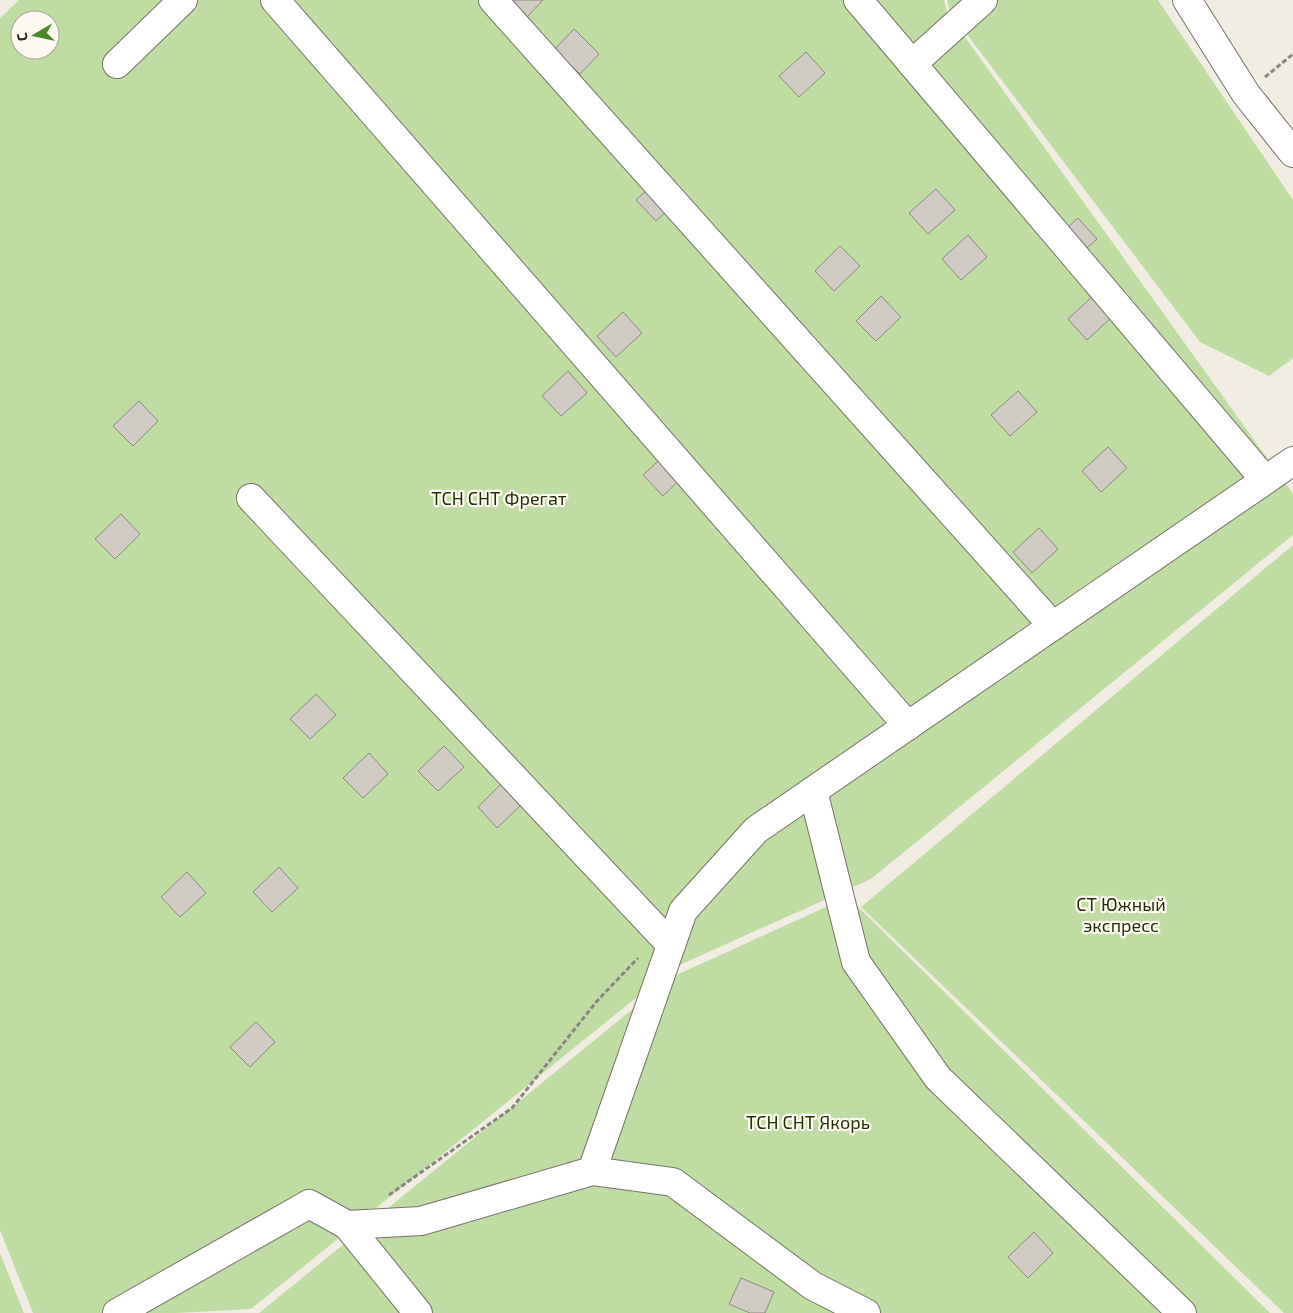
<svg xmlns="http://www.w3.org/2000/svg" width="1293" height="1313" viewBox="0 0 1293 1313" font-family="'Exo 2',sans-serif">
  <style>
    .green { fill: #bfdda3; fill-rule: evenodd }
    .building { fill: #d1ccc3; stroke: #8c887f }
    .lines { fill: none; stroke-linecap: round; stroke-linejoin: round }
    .minor-casing { stroke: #77736b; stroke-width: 30 }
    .path { stroke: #8a8781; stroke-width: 3; stroke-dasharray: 5 2.5; stroke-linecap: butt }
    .minor { stroke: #fff; stroke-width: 28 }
    .labels { text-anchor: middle; stroke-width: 4.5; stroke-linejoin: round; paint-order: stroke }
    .park-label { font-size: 18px; fill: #1d3102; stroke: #fffaf1 }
  </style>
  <rect width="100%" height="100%" fill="#f1ede3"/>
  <g class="green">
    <path d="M19,0H944L947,12L1293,494V535L871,879L673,968L251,1309L177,1313H33L0,1230V18ZM20,20H50V50H20Z"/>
    <path d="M947,0H1158L1293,200V358L1269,376L1200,342L950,12Z"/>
    <path d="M1293,545V1313H1284L861,907Z"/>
    <path d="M848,897L1270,1313H259L672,977Z"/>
    <path d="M0,1253L24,1313H0Z"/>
  </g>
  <g class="building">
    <path d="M510,0H543L527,17Z"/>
    <path d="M574,29L599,54L580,74L554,50Z"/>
    <path d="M806,52L825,73L799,97L779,76Z"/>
    <path d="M663,176L682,197L656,221L636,200Z"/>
    <path d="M936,189L955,210L928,234L909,213Z"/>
    <path d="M1078,218L1097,239L1070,263L1057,237Z"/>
    <path d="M968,235L987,257L961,280L942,259Z"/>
    <path d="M840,246L860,266L834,291L815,271Z"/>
    <path d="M1094,295L1113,316L1087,340L1068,319Z"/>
    <path d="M881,296L901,317L876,341L856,321Z"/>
    <path d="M623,312L642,333L616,357L597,336Z"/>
    <path d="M568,371L587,393L561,416L542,396Z"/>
    <path d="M1018,391L1037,412L1010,436L991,415Z"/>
    <path d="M139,401L158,421L133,446L113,426Z"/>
    <path d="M1108,447L1127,468L1101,492L1082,471Z"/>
    <path d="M669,451L689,471L663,496L643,475Z"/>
    <path d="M121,514L140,534L115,559L95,539Z"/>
    <path d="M1039,528L1058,549L1032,573L1013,552Z"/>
    <path d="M316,694L336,715L310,739L290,719Z"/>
    <path d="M444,746L464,767L438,791L418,771Z"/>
    <path d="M369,753L388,774L363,798L343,778Z"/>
    <path d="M503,782L523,803L497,828L478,807Z"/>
    <path d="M279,867L298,888L272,912L253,892Z"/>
    <path d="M187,872L206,893L180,917L161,897Z"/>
    <path d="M256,1022L275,1042L250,1067L230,1047Z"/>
    <path d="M1034,1232L1053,1253L1028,1278L1008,1257Z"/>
    <path d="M741,1278L774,1292L765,1313H750L729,1304Z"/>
  </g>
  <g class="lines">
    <g class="minor-casing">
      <g id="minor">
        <path d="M275,0L908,726"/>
        <path d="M493,0L1053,626"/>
        <path d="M858,0L1265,480"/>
        <path d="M1187,0L1246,94L1293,153"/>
        <path d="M117,64L183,0"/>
        <path d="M912,64L983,0"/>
        <path d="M251,498L671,945"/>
        <path d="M813,791L856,962L938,1078L1182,1313"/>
        <path d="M592,1171L673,1182L813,1286L866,1313"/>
        <path d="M347,1225L418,1313"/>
        <path d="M117,1313L309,1204L347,1225L421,1221L592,1171L683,911L756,830L1293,461"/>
      </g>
    </g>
    <g class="path">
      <path d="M1265,77L1293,54"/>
      <path d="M389,1195L512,1108L597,1001L638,958"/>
    </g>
    <use href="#minor" class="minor"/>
  </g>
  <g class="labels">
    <g class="park-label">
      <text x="499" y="505">ТСН СНТ Фрегат</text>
      <text x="1121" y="911">СТ Южный<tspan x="1121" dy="21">экспресс</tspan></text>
      <text x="808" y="1129">ТСН СНТ Якорь</text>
    </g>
  </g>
  <g transform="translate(35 35) rotate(261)"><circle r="24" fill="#fffaf1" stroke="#a8a49d"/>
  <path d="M0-4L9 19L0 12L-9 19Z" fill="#4a8929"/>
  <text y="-8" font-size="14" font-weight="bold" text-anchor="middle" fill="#252320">С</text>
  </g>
</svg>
